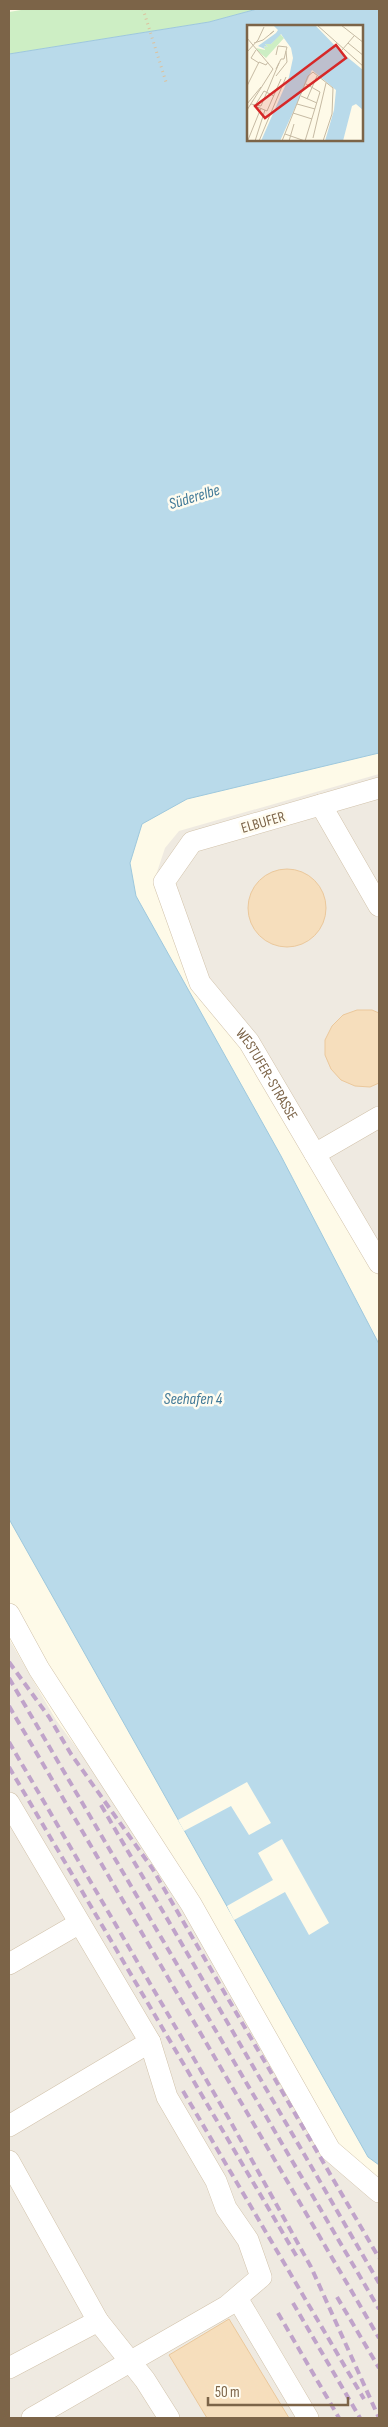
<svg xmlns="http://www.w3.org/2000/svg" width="388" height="2427" viewBox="0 0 388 2427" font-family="'Sofia Sans Condensed',sans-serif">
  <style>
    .industrial { fill: #efeae1 }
    .green { fill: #cdeec4 }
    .water { fill: #b9daea; stroke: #9ec8dd; fill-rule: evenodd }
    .pier { fill: #fefae8 }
    .building { fill: #f6debc; stroke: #ebc89b }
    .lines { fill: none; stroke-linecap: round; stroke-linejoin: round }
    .minor-casing { stroke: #d2c3ab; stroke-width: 22 }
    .path { stroke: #dcc29f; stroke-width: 3; stroke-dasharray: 1 4; stroke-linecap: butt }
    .minor { stroke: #fff; stroke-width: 21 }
    .rail { stroke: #c0a3ca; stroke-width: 4; stroke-dasharray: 8 5; stroke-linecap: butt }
    .labels { text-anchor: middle; stroke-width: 5; stroke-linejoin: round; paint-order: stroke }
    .street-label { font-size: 15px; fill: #7c6448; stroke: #fffcf0 }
    .water-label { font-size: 16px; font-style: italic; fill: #427a98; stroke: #fffcf0 }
    .inset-road { fill: none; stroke: #c6baa3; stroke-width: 1 }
    .view { fill: #d62828; fill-opacity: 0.15; stroke: #d62828; stroke-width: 2.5 }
    .inset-edge { fill: none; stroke: #7c6448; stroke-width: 2.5 }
  </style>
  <rect width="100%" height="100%" fill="#fefae8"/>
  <g class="industrial">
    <path d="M379,774V1277L154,881L165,848L179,831Z"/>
    <path d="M9,1639L56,1720L132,1823L327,2153L379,2199V2418H9Z"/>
  </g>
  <path class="green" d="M27,9H257L209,22L9,54V12Z"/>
  <path class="water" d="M257,9H379V753L187,799L142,824L130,863L136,896L281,1156L379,1344V2165L368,2157L9,1519V54L209,22ZM248,26H362V140H248Z"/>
  <g class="pier">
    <path d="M247,1782L271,1823L249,1835L231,1806L184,1831L178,1820Z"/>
    <path d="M282,1839L329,1923L309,1935L285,1892L234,1920L227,1906L273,1880L258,1853Z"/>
  </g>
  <g class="building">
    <circle cx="287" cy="908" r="39"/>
    <path d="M357,1010H372L379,1013V1083L370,1087L355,1086L341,1080L331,1069L325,1055V1040L332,1026L343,1015Z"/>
    <path d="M229,2319L289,2418H207L169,2355Z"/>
  </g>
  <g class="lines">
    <g class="minor-casing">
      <g id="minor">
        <path id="s1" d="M379,788L192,842L164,882L200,983L249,1042L379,1263"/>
        <path d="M321,805L379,906"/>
        <path d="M315,1154L379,1117"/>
        <path d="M9,1614L39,1669L191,1904L330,2150L379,2192"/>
        <path d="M9,1803L150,2042L167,2097L216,2181L226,2208L248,2240L261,2277L227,2306L32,2418"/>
        <path d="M9,1964L78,1924"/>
        <path d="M9,2126L150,2042"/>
        <path d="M9,2161L98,2321L9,2368"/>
        <path d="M237,2298L308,2418"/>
        <path d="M98,2321L145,2380L169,2418"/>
      </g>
    </g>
    <path class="path" d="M143,9L166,82"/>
    <use href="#minor" class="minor"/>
    <g class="rail">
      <path d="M9,1662L49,1717L71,1754L152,1868L379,2258"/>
      <path d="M9,1678L379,2309"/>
      <path d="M9,1706L379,2338"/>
      <path d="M9,1742L228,2117L311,2267L379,2418"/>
      <path d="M9,1767L297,2257"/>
      <path d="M101,1805L379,2283"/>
      <path d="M183,2091L364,2399"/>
      <path d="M337,2297L379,2368"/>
      <path d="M293,2303L360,2418"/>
      <path d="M278,2313L339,2418"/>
    </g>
  </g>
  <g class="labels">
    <g class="street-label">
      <text transform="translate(263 822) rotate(-16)" y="5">ELBUFER</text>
      <text dy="5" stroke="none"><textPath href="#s1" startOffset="464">WESTUFER-STRASSE</textPath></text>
    </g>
    <g class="water-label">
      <text transform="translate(194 496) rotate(-17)" y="6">Süderelbe</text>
      <text x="193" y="1404">Seehafen 4</text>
    </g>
  </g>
  <g transform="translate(247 25)">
    <rect width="116" height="116" fill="#fefae8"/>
    <path d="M33,9L37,13L19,33L12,27L9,23L18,25L17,21L21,22L18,19H24Z" fill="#cdeec4"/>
    <path d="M26,0H68L94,27L116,45V85L109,79L105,81L96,116H78L87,85L89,65L65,45L33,116H14L42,52L46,33L44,23L34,9L24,19H18L21,22L17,21L18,24L11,21L29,8L31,5Z" fill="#b9daea"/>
    <path class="inset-road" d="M70,0L117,42M94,0L117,18M0,13L26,44L0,85M7,18L16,15L27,6L23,9M101,18L117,31M9,25L4,33L12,38M95,25L107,11M0,27L11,15L17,2M29,30L31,21L40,22L37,34H34L29,44M29,51L40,37L39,26M0,61L12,37L19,40L21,37M54,71L70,78M60,74L70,51M0,79L14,62M4,79L14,81L32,38M9,79L17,66L27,71M50,79L68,84M8,81L20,86L34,54M46,88L65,94M38,109L58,116M66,113L79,58M1,115L14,83M8,116L18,85M12,116L39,52M35,116L61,51L66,47L86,63L85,89L76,116M42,116L47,99M58,116L73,67L59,59"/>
    <path class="view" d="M89,20L99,33L18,93L8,81Z"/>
    <rect width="116" height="116" class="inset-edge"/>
  </g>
  <rect width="388" height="2427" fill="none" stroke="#7c6448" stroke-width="20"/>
  <path d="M208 2397v8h140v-8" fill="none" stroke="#7c6448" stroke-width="2.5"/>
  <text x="215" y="2397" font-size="15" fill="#7c6448" stroke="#fffcf0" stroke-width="4" paint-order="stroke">50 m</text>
</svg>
